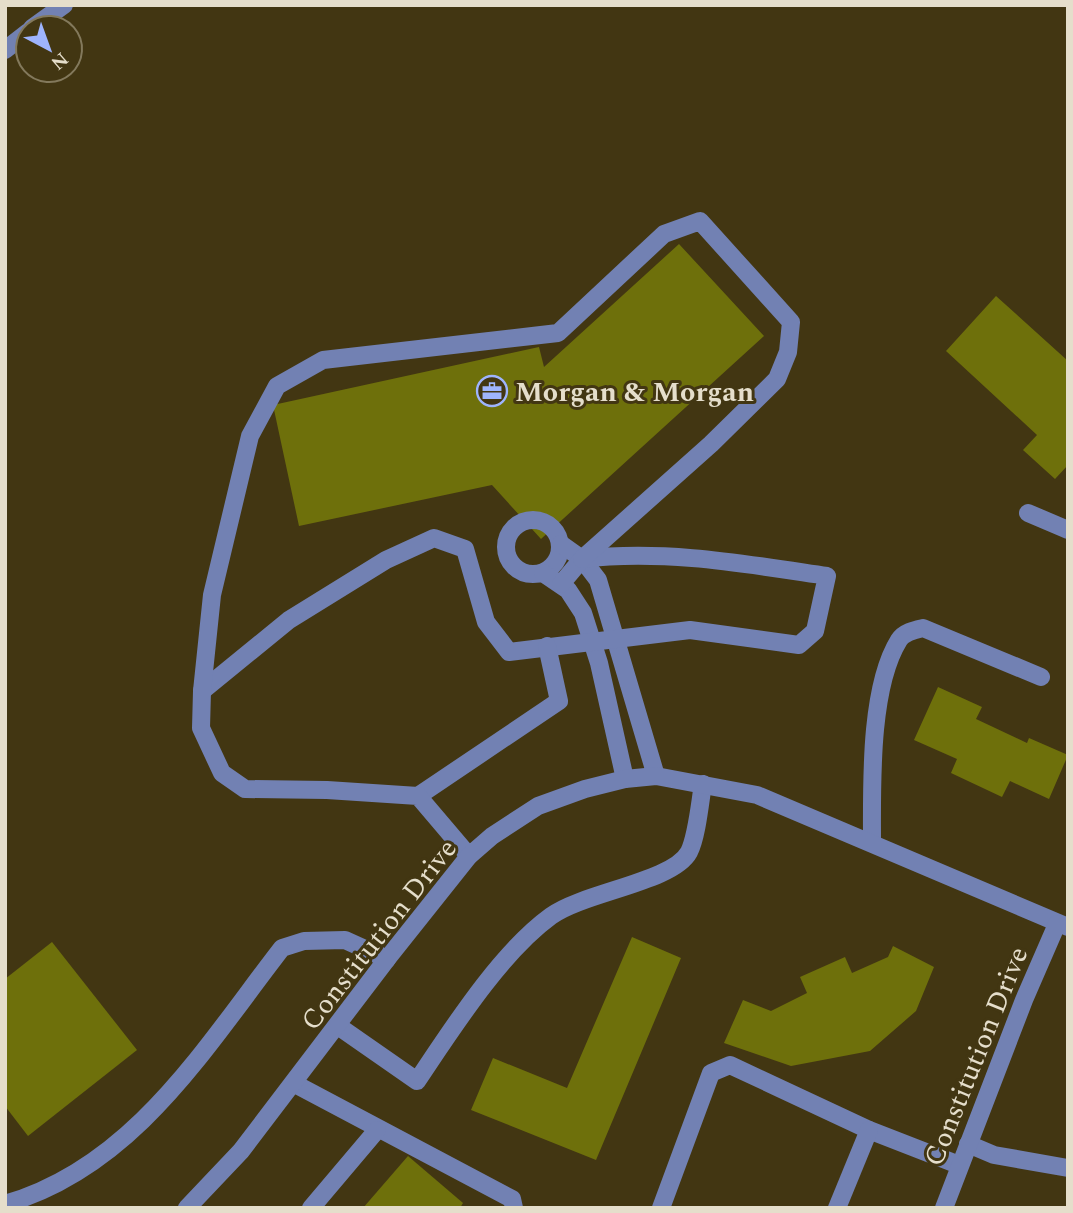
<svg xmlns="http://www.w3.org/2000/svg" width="1073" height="1213" viewBox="0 0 1073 1213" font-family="Spectral,serif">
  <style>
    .building { fill: #6e700b }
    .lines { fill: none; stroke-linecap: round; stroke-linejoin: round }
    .minor { stroke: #7281b3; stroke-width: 18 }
    .labels { text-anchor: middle; stroke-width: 6; stroke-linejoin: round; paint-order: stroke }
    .poi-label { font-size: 28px; font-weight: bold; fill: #e5decb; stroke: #423612; text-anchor: start }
    .street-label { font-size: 28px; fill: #e5decb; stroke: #423612 }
  </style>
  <rect width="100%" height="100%" fill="#423612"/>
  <g class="building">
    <path d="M679,244L764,336L541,539L492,485L299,526L273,405L539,347L544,367Z"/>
    <path d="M996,296L1068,361V465L1055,479L1023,450L1037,435L946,351Z"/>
    <path d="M938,687L982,707L976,719L1027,743L1029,738L1068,755L1049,799L1010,781L1002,797L951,773L957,759L914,740Z"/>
    <path d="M632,937L681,958L596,1160L471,1110L493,1058L567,1088Z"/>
    <path d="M52,942L137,1050L28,1136L5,1106V979Z"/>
    <path d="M893,946L934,967L916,1011L870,1051L791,1066L724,1043L743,1000L771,1011L807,993L800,977L845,957L852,973L888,957Z"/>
    <path d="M408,1156L463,1203L460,1208H363Z"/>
  </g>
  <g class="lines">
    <g class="minor">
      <path d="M32,28L64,5"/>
      <path d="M5,50L28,32"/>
      <path d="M1028,513L1068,530"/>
      <circle cx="533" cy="547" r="27"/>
      <path d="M561,544L582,559L598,580L656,776"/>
      <path d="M543,573L568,590L583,613L599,663L625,779"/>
      <path d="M202,691L289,620L386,560L434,538L465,549L486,622L509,652L690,630L799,645L815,631L827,576C746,564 663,549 582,559L561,584"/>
      <path d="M418,796L559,701L547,646"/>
      <path d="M872,843C872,786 869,688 899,640C904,632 914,630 923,628L1041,677"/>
      <path d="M469,856L418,796L327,790L245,789L222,773L201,728L202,691L212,595L250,436L277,386L323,360L558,333L664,234L700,221L791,322L788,352L777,379L711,444L582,559"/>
      <path d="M338,1026L417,1081C452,1029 500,953 551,916C584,892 673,882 689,852C697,836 700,802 703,784"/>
      <path d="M295,1084L512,1199L514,1208"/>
      <path d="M968,1144L994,1155L1068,1168"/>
      <path d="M5,1204C134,1167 205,1047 282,948L304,941L345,940L387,959"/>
      <path d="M187,1208L241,1151L387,959L469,856L492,836L538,806L585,789L625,779L656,776L757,795L1068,927"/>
      <path d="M311,1208L377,1130"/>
      <path d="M661,1208L711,1073L730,1065L869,1130L959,1165"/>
      <path d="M837,1208L869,1130"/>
      <path d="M944,1208L1024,1000L1057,924"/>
    </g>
  </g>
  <defs>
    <g id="office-ring" transform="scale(1.575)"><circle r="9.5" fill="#423612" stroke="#9eb4fd" stroke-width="1.5"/><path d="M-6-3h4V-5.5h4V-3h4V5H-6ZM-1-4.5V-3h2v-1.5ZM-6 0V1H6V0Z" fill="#9eb4fd"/></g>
  </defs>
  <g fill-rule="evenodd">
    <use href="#office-ring" x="492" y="391"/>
  </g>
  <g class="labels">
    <g class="poi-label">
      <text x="515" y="401">Morgan &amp; Morgan</text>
    </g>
    <g class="street-label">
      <text transform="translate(378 934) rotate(-52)" y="10">Constitution Drive</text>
      <text transform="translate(975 1056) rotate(-68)" y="10">Constitution Drive</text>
    </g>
  </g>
  <rect width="1073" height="1213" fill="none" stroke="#e5decb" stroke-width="14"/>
  <g transform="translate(49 49) rotate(139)"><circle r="33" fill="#423612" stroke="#83795c" stroke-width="2"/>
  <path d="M0-5L12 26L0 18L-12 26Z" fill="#9eb4fd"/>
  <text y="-10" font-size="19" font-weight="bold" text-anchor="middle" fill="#e5decb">N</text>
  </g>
</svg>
